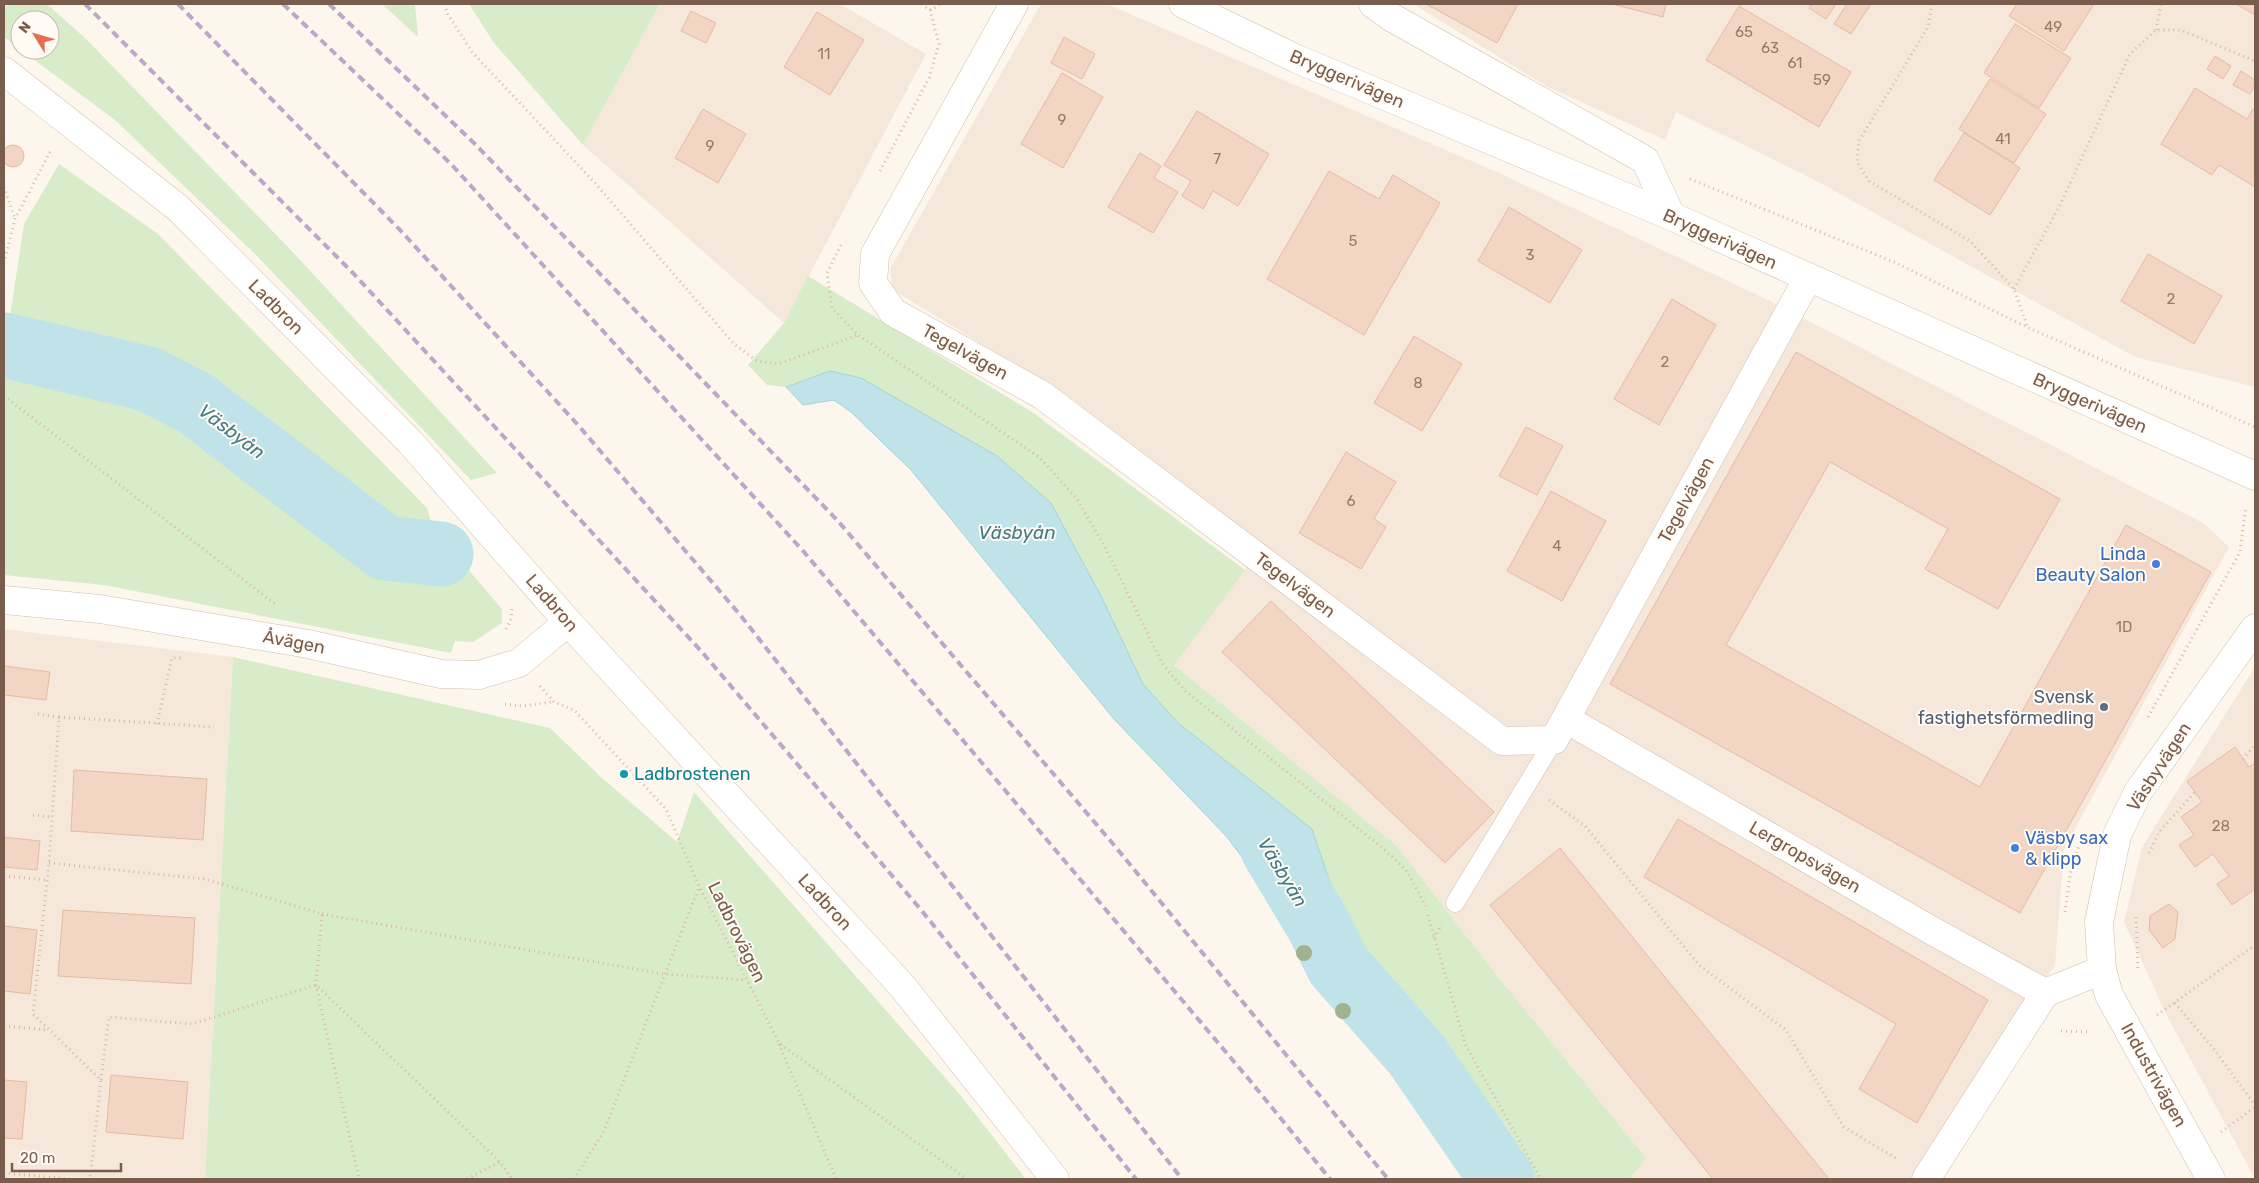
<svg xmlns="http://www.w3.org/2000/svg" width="2259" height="1183" viewBox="0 0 2259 1183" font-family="Rubik,sans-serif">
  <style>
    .residential { fill: #f5e8da }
    .green { fill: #d8ecc9 }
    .water { fill: #bfe3e8; stroke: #a5d3da }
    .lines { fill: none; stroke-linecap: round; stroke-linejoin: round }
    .river { stroke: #bfe3e8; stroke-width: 65 }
    .building { fill: #f3d5c3; stroke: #e6bba3 }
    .lane-casing { stroke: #d1beb0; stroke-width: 19 }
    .street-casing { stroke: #d1beb0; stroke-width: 29 }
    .secondary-casing { stroke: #d6c0b0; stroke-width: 29 }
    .path { stroke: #d9b8a5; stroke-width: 3; stroke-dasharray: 1 4; stroke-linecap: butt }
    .lane { stroke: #fff; stroke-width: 18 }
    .street { stroke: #fff; stroke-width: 28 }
    .secondary { stroke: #fff; stroke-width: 28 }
    .rail { stroke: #b9a8c9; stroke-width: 4; stroke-dasharray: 8 5; stroke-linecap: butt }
    .tree { fill: #a0b28e }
    .shop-dot { fill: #3f7fe0; stroke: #fffaf3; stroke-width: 2 }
    .service-dot { fill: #5c6f8a; stroke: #fffaf3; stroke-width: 2 }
    .culture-dot { fill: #0f9aa8; stroke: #fffaf3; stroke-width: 2 }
    .labels { text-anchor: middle; stroke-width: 4; stroke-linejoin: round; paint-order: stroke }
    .number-label { font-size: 15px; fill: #987a6a }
    .street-label { font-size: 18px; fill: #7a5c4d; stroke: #fffaf3 }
    .shop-label { font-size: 18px; fill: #366cbe; stroke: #fffaf3; text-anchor: end }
    .service-label { font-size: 18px; fill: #4e5e75; stroke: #fffaf3; text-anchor: end }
    .culture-label { font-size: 18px; fill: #0d838f; stroke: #fffaf3; text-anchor: start }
    .water-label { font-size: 19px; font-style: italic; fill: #437c86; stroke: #fffaf3 }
  </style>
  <rect width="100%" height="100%" fill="#fdf6ec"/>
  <g class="residential">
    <path d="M660,4H840L926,54L784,323L583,145Z"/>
    <path d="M1041,4H1107L1497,172L1764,298L2203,523L2229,547L2064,849L2055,965L1913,1179H1630L1646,1158L1491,968L1396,845L1173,664L1245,570L1259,547L1073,400L893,290L890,269Z"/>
    <path d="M1413,4H2255V387L2135,357L1811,178L1676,112L1665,140L1546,86Z"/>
    <path d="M4,629L233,657L205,1175L207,1179H4Z"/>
    <path d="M2255,667V1179L2165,1012L2124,922L2142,847Z"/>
  </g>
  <g class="green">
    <path d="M4,4H47L86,39L289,248L497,473L471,480L255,254L115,120L21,50H50V20H20V49L4,37Z"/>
    <path d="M382,4H415L418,37Z"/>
    <path d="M469,4H660L583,145L494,43Z"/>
    <path d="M59,164L158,234L427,508L433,530L415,540L320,481L210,392L118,351L8,330L24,224Z"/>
    <path d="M808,276L1032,412L1245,570L1174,665L1396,845L1491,968L1646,1158L1630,1179H1521L1428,1042L1349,957L1337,920L1338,906L1312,829L1178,723L1143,684L1102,598L1051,503L997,456L830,371L786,387L767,385L748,365L784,323Z"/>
    <path d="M4,367L118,387L181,414L379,564L426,576L466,567L502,609V623L473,642L455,641L451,653L104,585L4,575Z"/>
    <path d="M233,657L550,728L602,778L677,842L694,792L962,1097L1026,1179H207L205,1175Z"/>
  </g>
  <path class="water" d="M830,371L861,378L997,456L1051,503L1102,598L1143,684L1178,723L1312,829L1338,906L1337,920L1298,932L1227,837L1113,718L911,470L851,412L834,400L803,405L786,387Z"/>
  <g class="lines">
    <g class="river">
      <path d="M4,345L148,379L195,403L385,548L441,554"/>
      <path d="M1273,849L1319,926L1338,965L1416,1054L1502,1179"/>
    </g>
  </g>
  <g class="building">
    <path d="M1426,4H1518L1497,43Z"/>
    <path d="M1612,4H1666L1663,17Z"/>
    <path d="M1812,4H1836L1826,19L1809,8Z"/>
    <path d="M1847,4H1871L1851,34L1834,24Z"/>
    <path d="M2017,4H2094L2064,51L2009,16Z"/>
    <path d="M2236,4H2255V15Z"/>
    <path d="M1739,6L1851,72L1819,127L1706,60Z"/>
    <path d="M691,11L716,23L706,43L681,31Z"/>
    <path d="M817,12L864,40L830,95L784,67Z"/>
    <path d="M2015,24L2071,58L2039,108L1984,73Z"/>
    <path d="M1064,37L1095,54L1082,79L1051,63Z"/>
    <path d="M2215,56L2231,66L2223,79L2207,69Z"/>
    <path d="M2241,71L2255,80V85L2250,94L2233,85Z"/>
    <path d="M1062,73L1103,97L1063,168L1021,144Z"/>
    <path d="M1990,79L2046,114L2014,163L1959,129Z"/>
    <path d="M2195,88L2247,119L2253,109L2255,110V187L2219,165L2212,175L2161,144Z"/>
    <path d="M703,109L746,134L718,183L675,158Z"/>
    <path d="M1197,111L1269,154L1238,206L1213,191L1203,209L1182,196L1191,181L1164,165Z"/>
    <path d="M1964,133L2020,168L1990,215L1934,180Z"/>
    <circle cx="13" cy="156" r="11"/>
    <path d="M1140,153L1161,166L1154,178L1178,192L1153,233L1108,207Z"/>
    <path d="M1329,171L1379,199L1393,175L1440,203L1364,335L1267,279Z"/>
    <path d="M1509,207L1582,250L1550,303L1478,261Z"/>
    <path d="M2148,254L2222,296L2194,344L2121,301Z"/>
    <path d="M1672,299L1716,325L1659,425L1614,399Z"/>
    <path d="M1414,336L1462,364L1422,431L1374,403Z"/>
    <path d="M1796,352L2060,499L1998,609L1925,569L1948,529L1830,462L1726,645L1980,787L2126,525L2211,572L2020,913L1610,684Z"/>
    <path d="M1526,427L1563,446L1537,495L1499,476Z"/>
    <path d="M1346,452L1396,482L1374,519L1386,527L1361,569L1299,533Z"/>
    <path d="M1551,491L1606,521L1562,601L1507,571Z"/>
    <path d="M1271,601L1494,812L1445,863L1222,652Z"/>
    <path d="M4,666L50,672L46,700L4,695Z"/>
    <path d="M2235,747L2249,767L2255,763V889L2232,905L2217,884L2229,876L2213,854L2195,867L2179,845L2194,835L2181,817L2202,802L2187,781Z"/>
    <path d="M74,770L207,779L203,840L71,831Z"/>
    <path d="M1678,819L1988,1000L1917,1123L1859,1089L1896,1024L1644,877Z"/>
    <path d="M4,837L40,841L37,870L4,867Z"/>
    <path d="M1560,848L1829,1179H1713L1490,905Z"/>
    <path d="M2169,904L2178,912L2175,939L2163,948L2149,930L2150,916Z"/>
    <path d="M63,910L195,918L191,984L58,976Z"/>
    <path d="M4,926L37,930L30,994L4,991Z"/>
    <path d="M111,1075L188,1082L183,1139L106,1132Z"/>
    <path d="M4,1080L27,1082L22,1139L4,1138Z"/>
  </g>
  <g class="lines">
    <g class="lane-casing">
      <path id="lane" d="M1455,903L1554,740"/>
    </g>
    <g class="street-casing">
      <g id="street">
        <path d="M1014,4L875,254L873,283L893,312L1042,395L1502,741L1554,740L1808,278"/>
        <path d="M1373,4L1391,17L1645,160L1671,216"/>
        <path d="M4,600L100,609L308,644L441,674L479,675L519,663L568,622"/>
        <path d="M1566,719L1929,929L2045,993"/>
        <path d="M1926,1179L2045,993L2102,970"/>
        <path d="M2211,1179L2109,995L2102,970L2099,922L2117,835L2138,792L2255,628"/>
      </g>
    </g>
    <g class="secondary-casing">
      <g id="secondary">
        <path d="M1183,4L1297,59L1671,216L2255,476"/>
        <path d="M4,71L178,208L410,442L568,622L903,987L1055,1179"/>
      </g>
    </g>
    <g class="path">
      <path d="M445,4L447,13L472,52L595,183L734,344L757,361L778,364L858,335"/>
      <path d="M1932,4L1928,27L1859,141L1857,162L1869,181L1970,241L2014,289L2028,328"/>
      <path d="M930,10L941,4"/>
      <path d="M2156,30L2161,4"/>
      <path d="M880,171L929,78L939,44L930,10L921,4"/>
      <path d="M1690,179L1894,262L2029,328L2255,427"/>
      <path d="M4,187L15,219"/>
      <path d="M841,245L827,273L832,308L858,335L1039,457L1077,499L1105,547L1162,663L1184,690L1379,845L1406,870L1426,906"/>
      <path d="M4,263L15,219L51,150"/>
      <path d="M2014,289L2060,205L2130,54L2156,30H2181L2255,61"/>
      <path d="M4,396L275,604"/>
      <path d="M506,629L511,619L512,609"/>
      <path d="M540,686L554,702L574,710L666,809L699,886L779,1043L967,1179"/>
      <path d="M505,704L522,706L553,702"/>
      <path d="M38,714L59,717L49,863L33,1014L101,1080L90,1179"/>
      <path d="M59,717L214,727"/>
      <path d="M2148,717L2240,552L2246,507"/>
      <path d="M157,724L172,658H181"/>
      <path d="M2243,759L2255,745"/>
      <path d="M1549,800L1585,826L1699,965L1786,1030L1844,1127L1899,1160"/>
      <path d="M33,815L52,817"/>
      <path d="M2149,853L2159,832L2195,792"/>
      <path d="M49,863L205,879L322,914L316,985L359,1179"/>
      <path d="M4,876L47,880"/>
      <path d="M2065,912L2070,875L2079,845"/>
      <path d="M322,914L664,974L746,980"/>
      <path d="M1428,915L1466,1046L1541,1179"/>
      <path d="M2136,917L2138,970"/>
      <path d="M1434,938L1442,925"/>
      <path d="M2175,1003L2213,1048L2255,1105"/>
      <path d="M2157,1015L2255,945"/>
      <path d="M4,1026L48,1030"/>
      <path d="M2061,1031L2088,1032"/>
      <path d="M779,1044L836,1179"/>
      <path d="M101,1080L109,1017L192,1024L316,985L500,1162L512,1179"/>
      <path d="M2221,1132L2255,1107"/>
      <path d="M4,1173L70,1179"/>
      <path d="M467,1179L500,1162"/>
      <path d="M574,1179L604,1131L699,887"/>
    </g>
    <use href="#lane" class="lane"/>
    <use href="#street" class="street"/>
    <use href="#secondary" class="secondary"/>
    <g class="rail">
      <path d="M85,4L353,273L702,652L922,911L1136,1179"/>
      <path d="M178,4L401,231L578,425L741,616L1182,1179"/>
      <path d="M283,4L451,164L804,552L1252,1083L1330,1179"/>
      <path d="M329,4L475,144L838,521L1114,845L1388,1179"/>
    </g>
  </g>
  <g class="tree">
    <circle cx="1304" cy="953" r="8"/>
    <circle cx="1343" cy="1011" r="8"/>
  </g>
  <g class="shop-dot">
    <circle cx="2156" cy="564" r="5"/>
    <circle cx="2015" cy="848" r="5"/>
  </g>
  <circle class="service-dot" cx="2104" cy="707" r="5"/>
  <circle class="culture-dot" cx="624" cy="774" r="5"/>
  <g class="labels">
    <g class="number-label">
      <text x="2053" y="32">49</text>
      <text x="1744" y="37">65</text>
      <text x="1770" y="53">63</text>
      <text x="824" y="59">11</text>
      <text x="1795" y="68">61</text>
      <text x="1822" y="85">59</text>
      <text x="1062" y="125">9</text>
      <text x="2003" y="144">41</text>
      <text x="710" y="151">9</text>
      <text x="1217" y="164">7</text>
      <text x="1353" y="246">5</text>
      <text x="1530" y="260">3</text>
      <text x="2171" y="304">2</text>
      <text x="1665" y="367">2</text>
      <text x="1418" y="388">8</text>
      <text x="1351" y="506">6</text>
      <text x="1557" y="551">4</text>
      <text x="2124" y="632">1D</text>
      <text x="2221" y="831">28</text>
    </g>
    <g class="street-label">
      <text transform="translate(1347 79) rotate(23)" y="6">Bryggerivägen</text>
      <text transform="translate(1720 239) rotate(24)" y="6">Bryggerivägen</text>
      <text transform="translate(276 307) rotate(45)" y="6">Ladbron</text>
      <text transform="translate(965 352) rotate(29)" y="6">Tegelvägen</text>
      <text transform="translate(2090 403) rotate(24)" y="6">Bryggerivägen</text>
      <text transform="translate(1686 500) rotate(-61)" y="6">Tegelvägen</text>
      <text transform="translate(1295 585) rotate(37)" y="6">Tegelvägen</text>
      <text transform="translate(552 603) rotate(49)" y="6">Ladbron</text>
      <text transform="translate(294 642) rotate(11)" y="6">Åvägen</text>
      <text transform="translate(2159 767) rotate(-57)" y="6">Väsbyvägen</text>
      <text transform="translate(1805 857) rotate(30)" y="6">Lergropsvägen</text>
      <text transform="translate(825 902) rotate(47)" y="6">Ladbron</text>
      <text transform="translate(737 932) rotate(64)" y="6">Ladbrovägen</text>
      <text transform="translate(2154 1075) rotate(61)" y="6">Industrivägen</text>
    </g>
    <g class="shop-label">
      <text x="2146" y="560">Linda<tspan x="2146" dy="21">Beauty Salon</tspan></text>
      <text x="2025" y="844" text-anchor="start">Väsby sax<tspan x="2025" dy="21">&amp; klipp</tspan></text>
    </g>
    <g class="service-label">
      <text x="2094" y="703">Svensk<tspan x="2094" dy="21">fastighetsförmedling</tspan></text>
    </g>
    <g class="culture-label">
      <text x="634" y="780">Ladbrostenen</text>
    </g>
    <g class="water-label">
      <text transform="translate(232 431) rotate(37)" y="7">Väsbyån</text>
      <text x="1017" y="539">Väsbyån</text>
      <text transform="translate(1283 872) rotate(59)" y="7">Väsbyån</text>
    </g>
  </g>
  <rect width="2259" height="1183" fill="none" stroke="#7a5c4d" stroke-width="10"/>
  <g transform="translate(35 35) rotate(307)"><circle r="24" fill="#fffaf3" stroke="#cabbb1"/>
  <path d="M0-4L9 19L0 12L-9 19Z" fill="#e76f51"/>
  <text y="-8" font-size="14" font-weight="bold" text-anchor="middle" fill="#7a5c4d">N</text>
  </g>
  <path d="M12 1163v8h109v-8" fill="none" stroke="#7a5c4d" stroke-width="2.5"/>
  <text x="20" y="1163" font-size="15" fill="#7a5c4d" stroke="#fffaf3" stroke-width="4" paint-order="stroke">20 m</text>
</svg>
